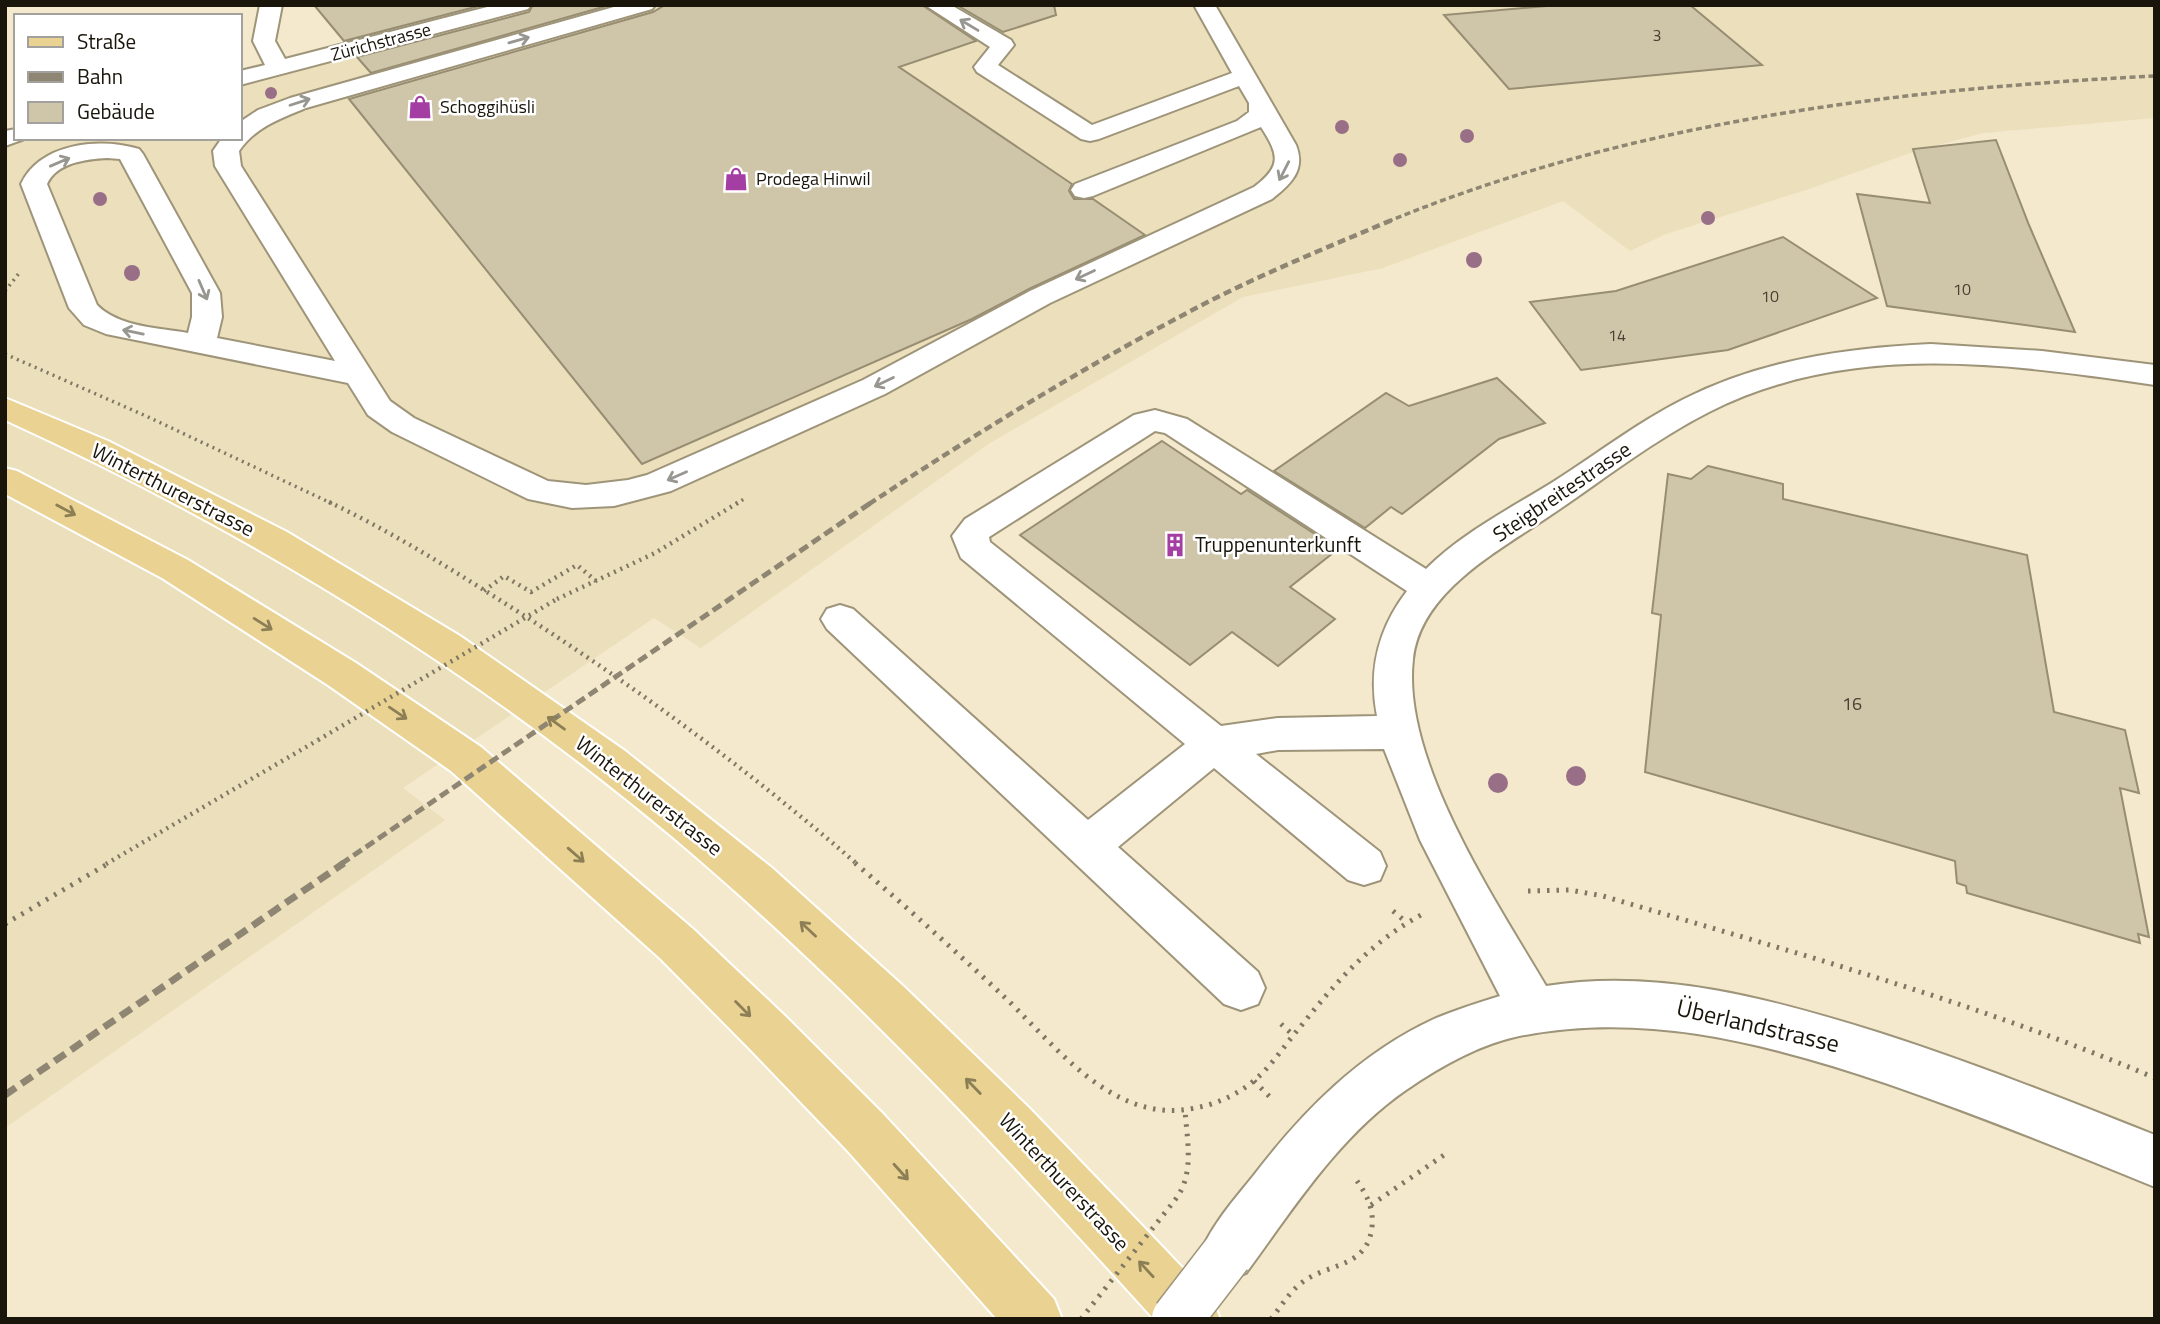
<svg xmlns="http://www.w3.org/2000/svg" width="2160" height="1324" viewBox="0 0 2160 1324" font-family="'Titillium Web',sans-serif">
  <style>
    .built { fill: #ecdfbb }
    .building { fill: #cfc5a9; stroke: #978d72; stroke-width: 2 }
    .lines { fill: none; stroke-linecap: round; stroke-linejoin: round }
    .minor-casing { stroke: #9e9479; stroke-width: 4 }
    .major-casing { stroke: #fff; stroke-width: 4 }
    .path-far2 { stroke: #7e7764; stroke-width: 3.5; stroke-dasharray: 2 4.5; stroke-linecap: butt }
    .path-far1 { stroke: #7e7764; stroke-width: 4.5; stroke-dasharray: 2 5; stroke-linecap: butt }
    .path { stroke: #7e7764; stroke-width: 5; stroke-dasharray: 2.5 7; stroke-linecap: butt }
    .minor { fill: #fff; fill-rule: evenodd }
    .major { fill: #ead392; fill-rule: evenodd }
    .rail-far3 { stroke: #8e8672; stroke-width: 3.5; stroke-dasharray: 6 3.5; stroke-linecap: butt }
    .rail-far2 { stroke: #8e8672; stroke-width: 4.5; stroke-dasharray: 8 4.5; stroke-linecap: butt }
    .rail-far1 { stroke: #8e8672; stroke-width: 5; stroke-dasharray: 10 5; stroke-linecap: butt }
    .rail { stroke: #8e8672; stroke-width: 7; stroke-dasharray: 13 7; stroke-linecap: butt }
    .minor-bridge-casing { stroke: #9e9479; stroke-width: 53; stroke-linecap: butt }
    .path-bridge-far1 { stroke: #7e7764; stroke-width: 4.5; stroke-dasharray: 2 5; stroke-linecap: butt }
    .path-bridge { stroke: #7e7764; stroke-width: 5; stroke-dasharray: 2.5 7; stroke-linecap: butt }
    .minor-bridge { stroke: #fff; stroke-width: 50 }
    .tree { fill: #996f87 }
    .oneway { stroke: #989691 }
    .oneway2 { stroke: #8c7e55 }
    .labels { text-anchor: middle; stroke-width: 5; stroke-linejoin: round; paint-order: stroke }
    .far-number-label { font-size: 16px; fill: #464132 }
    .far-street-label { font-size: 18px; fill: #19150b; stroke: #fff }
    .far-poi-label { font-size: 18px; fill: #19150b; stroke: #fff; text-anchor: start }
    .number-label { font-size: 18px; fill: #464132 }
    .street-label { font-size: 21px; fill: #19150b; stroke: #fff }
    .poi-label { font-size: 21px; fill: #19150b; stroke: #fff; text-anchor: start }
    .near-street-label { font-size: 24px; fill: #19150b; stroke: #fff }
  </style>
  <rect width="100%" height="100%" fill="#f4e9cc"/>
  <path class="built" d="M521,5H2155V118L1983,133L1913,152L1806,190L1666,234L1630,251L1563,201L1383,268L1243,297L990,443L701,648L654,618L403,788L445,820L5,1128V139L240,138V78Z"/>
  <g class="building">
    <path d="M314,5H483L344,41Z"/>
    <path d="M533,5H610L371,73L357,57L529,12Z"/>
    <path d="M665,5H922L976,41L899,67L1072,184L1069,191L1074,199H1093L1145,235L1029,289L972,319L642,464L349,99L653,12Z"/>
    <path d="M957,5H1054L1056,15L1003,32Z"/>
    <path d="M1558,5H1690L1762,65L1509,89L1444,15Z"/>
    <path d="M1996,140L2029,225L2075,332L1887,306L1857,194L1930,203L1913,149Z"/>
    <path d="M1783,237L1877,298L1728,350L1581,370L1530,302L1616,291Z"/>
    <path d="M1497,378L1545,423L1499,439L1402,514L1391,507L1365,528L1274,471L1386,393L1409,406Z"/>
    <path d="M1162,441L1241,494L1247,490L1338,549L1290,587L1335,619L1278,666L1232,632L1190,665L1020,535Z"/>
    <path d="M1708,466L1783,484V499L2027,555L2054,712L2125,730L2139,793L2120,788L2149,937L2138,934L2140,943L1967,893L1966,886L1957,883L1955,861L1645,772L1661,615L1652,613L1668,474L1691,479Z"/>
  </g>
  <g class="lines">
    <g class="minor-casing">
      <g id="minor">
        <path d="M260,5H282L275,41L285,59L495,5H531L528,9L240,85V71L265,65L253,41Z"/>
        <path d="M621,5H655L652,9L306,108C281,118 254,128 239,151L241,166L390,401L414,418L548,481L586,485L628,480L647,475L863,380L1030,291L1254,187C1282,166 1279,155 1261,127L1093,196L1084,198L1075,196L1071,190L1075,184L1237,121L1249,112V103L1239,86L1099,139L1090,141L1081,139L977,72L974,67L990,47L925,5H951L1011,40L1014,45L998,65L1092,125L1232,73L1194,5H1215L1296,145C1306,170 1291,184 1272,199L1050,303L885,394L671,491L614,506L572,508L528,499L392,432L368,415L348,383L106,334L84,325L69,308L21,184C40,143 100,137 139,149L143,154L220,293L222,317L217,338L335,361L215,166L213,151L222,138H240V122L258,110L290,98ZM107,158L120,159L192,293V317L188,333C160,328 118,327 97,305L47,184C56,163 86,159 107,158Z"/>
        <path d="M16,129V138H27L5,146V131Z"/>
        <path d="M1931,344L2042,351L2155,365V385C2006,363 1848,341 1709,412C1648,443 1593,488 1536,525C1488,557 1420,596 1413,659C1401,760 1496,901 1546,986C1659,968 1772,999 1880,1033C1973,1063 2064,1099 2155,1135V1187C2067,1151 1978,1115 1888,1084C1767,1043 1642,1010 1515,1037C1476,1046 1438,1068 1406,1090C1339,1136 1293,1209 1246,1273L1227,1281L1208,1273L1200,1254C1212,1224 1234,1200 1254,1175C1303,1111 1360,1053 1434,1019C1455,1010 1478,1003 1500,996L1420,840L1384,749L1278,750L1256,754L1380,852L1386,866L1380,880L1364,885L1348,880L1214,768L1118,847L1258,972L1265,988L1258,1004L1241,1010L1224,1004L827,629L821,619L827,609L840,605L853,609L1088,820L1185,744L961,558L952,536L965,519L1134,415L1155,410L1187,419L1426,569C1462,533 1511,508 1553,482C1597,454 1638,422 1684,399C1761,360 1846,348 1931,344ZM1155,431L1165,433L1407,591C1378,629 1368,670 1377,716L1278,718L1221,726L990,542L989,537Z"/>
      </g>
    </g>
    <g class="major-casing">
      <g id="major">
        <path d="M5,398L108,441L287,532L460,636L625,751L772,868L903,986L1029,1108L1151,1235L1212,1299L1220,1319H1154C1002,1151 847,984 674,838C471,668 246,530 5,420Z"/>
        <path d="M5,468L17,471L188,560L356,663L481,747L693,929L786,1017L883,1114L1054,1299L1062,1319H997L847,1150L752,1051L661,959L451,771L328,685L162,578L5,494Z"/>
      </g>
    </g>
    <g class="path-far2">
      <path d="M5,291L20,272"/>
      <path d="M5,354L146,416L333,504"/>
      <path d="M736,504L744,499"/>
    </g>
    <g class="path-far1">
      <path d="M329,502C394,533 456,572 517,611C636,687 751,772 857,864"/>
      <path d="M484,591L504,576L531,592L577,565L596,581"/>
      <path d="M557,599L655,553L739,502"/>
      <path d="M106,864L318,740"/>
    </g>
    <g class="path">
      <path d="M855,863C904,905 951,947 998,991C1052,1040 1110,1126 1195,1108C1217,1104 1239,1094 1256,1079C1274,1063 1286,1043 1301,1026C1336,982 1371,942 1421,915"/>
      <path d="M1528,891L1570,890L1603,896C1789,951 1976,1002 2155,1078"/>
      <path d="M1393,911L1406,922"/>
      <path d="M5,924L109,863"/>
      <path d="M1281,1024L1293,1035"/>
      <path d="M1254,1081L1273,1100"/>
      <path d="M1175,1200C1195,1174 1187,1141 1185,1110"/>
      <path d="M1371,1205L1447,1153"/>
      <path d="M1271,1319C1280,1308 1288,1294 1299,1285C1325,1262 1367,1270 1372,1227C1374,1209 1367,1195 1357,1181"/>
    </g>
    <use href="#minor" class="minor"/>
    <use href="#major" class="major"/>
    <path class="rail-far3" d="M1387,222C1629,122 1896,89 2155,76"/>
    <path class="rail-far2" d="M869,504C977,433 1087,365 1202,305C1264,273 1328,247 1392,220"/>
    <path class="rail-far1" d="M341,864L872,502"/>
    <path class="rail" d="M5,1095L344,863"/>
    <g class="minor-bridge-casing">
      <path id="minor-bridge" d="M1177,1319L1227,1254"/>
    </g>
    <path class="path-bridge-far1" d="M318,740L557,599"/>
    <path class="path-bridge" d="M1081,1319L1175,1200"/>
    <use href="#minor-bridge" class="minor-bridge"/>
  </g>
  <g class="tree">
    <circle cx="271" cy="93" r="6"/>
    <circle cx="1342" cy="127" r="7"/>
    <circle cx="1467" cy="136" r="7"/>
    <circle cx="1400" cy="160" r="7"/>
    <circle cx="100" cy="199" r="7"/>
    <circle cx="1708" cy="218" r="7"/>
    <circle cx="1474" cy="260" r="8"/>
    <circle cx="132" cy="273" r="8"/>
    <circle cx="1576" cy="776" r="10"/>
    <circle cx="1498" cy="783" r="10"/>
  </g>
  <defs><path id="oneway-shaft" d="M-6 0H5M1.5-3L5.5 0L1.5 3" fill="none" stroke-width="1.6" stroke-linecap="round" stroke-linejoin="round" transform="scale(1.75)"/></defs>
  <g class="oneway">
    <use href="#oneway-shaft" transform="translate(969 25) rotate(-149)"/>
    <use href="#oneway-shaft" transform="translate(519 40) rotate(-16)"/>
    <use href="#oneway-shaft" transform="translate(300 102) rotate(-18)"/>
    <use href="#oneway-shaft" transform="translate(60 162) rotate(-23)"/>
    <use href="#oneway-shaft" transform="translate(1284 171) rotate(117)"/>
    <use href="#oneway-shaft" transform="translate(1085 275) rotate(155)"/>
    <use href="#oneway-shaft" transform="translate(203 290) rotate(67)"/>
    <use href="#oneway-shaft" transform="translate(133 332) rotate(-168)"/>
    <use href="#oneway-shaft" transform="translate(884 382) rotate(154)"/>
    <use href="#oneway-shaft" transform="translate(677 476) rotate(156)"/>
  </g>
  <g class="oneway2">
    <use href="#oneway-shaft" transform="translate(66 510) rotate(28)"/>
    <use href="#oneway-shaft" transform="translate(263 624) rotate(32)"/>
    <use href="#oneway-shaft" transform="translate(398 713) rotate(34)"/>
    <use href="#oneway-shaft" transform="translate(556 723) rotate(-144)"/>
    <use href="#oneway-shaft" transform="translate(576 855) rotate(41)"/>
    <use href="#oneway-shaft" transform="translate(808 929) rotate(-137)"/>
    <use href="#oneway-shaft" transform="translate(743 1009) rotate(45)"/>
    <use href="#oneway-shaft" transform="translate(973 1086) rotate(-134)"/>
    <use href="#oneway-shaft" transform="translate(901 1172) rotate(48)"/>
    <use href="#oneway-shaft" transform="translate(1146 1269) rotate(-133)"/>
  </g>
  <defs>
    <g id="shop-bare" transform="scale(1.89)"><path d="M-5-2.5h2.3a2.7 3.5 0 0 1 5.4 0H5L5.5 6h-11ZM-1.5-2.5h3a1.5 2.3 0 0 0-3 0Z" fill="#a43ea3" stroke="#fff" stroke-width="2.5" paint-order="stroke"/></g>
    <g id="building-bare" transform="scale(1.89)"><path d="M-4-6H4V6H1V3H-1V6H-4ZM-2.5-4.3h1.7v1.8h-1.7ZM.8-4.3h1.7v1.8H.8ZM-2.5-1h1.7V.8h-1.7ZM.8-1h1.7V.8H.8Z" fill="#a43ea3" stroke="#fff" stroke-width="2.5" paint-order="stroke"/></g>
  </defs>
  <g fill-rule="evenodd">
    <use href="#shop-bare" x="420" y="107"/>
    <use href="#shop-bare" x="736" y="179"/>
    <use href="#building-bare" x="1175" y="545"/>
  </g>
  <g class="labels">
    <g class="far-number-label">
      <text x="1657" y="41">3</text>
      <text x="1962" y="295">10</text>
      <text x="1770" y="302">10</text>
      <text x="1617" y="341">14</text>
    </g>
    <g class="far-street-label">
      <text transform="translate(381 42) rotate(-15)" y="6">Zürichstrasse</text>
    </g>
    <g class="far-poi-label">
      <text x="440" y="113">Schoggihüsli</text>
      <text x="756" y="185">Prodega Hinwil</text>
    </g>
    <g class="number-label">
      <text x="1852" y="710">16</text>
    </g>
    <g class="street-label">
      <text transform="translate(173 490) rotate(27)" y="7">Winterthurerstrasse</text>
      <text transform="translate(1562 492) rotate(-34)" y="7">Steigbreitestrasse</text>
      <text transform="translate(649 796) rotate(38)" y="7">Winterthurerstrasse</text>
      <text transform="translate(1064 1182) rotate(47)" y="7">Winterthurerstrasse</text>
    </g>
    <g class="poi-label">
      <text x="1195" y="552">Truppenunterkunft</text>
    </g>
    <g class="near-street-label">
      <text transform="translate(1758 1026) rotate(13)" y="8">Überlandstrasse</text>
    </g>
  </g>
  <rect width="2160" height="1324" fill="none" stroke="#19150b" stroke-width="14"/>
  <rect x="14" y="14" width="228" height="126" fill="#ffffff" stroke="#a3a19d" stroke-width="2"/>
  <rect x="28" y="37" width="35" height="10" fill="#ead392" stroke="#a3a19d" stroke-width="2"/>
  <text x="77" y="49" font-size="21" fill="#19150b">Straße</text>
  <rect x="28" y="72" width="35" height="10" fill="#8e8672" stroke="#a3a19d" stroke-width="2"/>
  <text x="77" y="84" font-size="21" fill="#19150b">Bahn</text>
  <rect x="28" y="102" width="35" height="21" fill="#cfc5a9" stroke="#a3a19d" stroke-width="2"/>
  <text x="77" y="119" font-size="21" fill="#19150b">Gebäude</text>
</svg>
